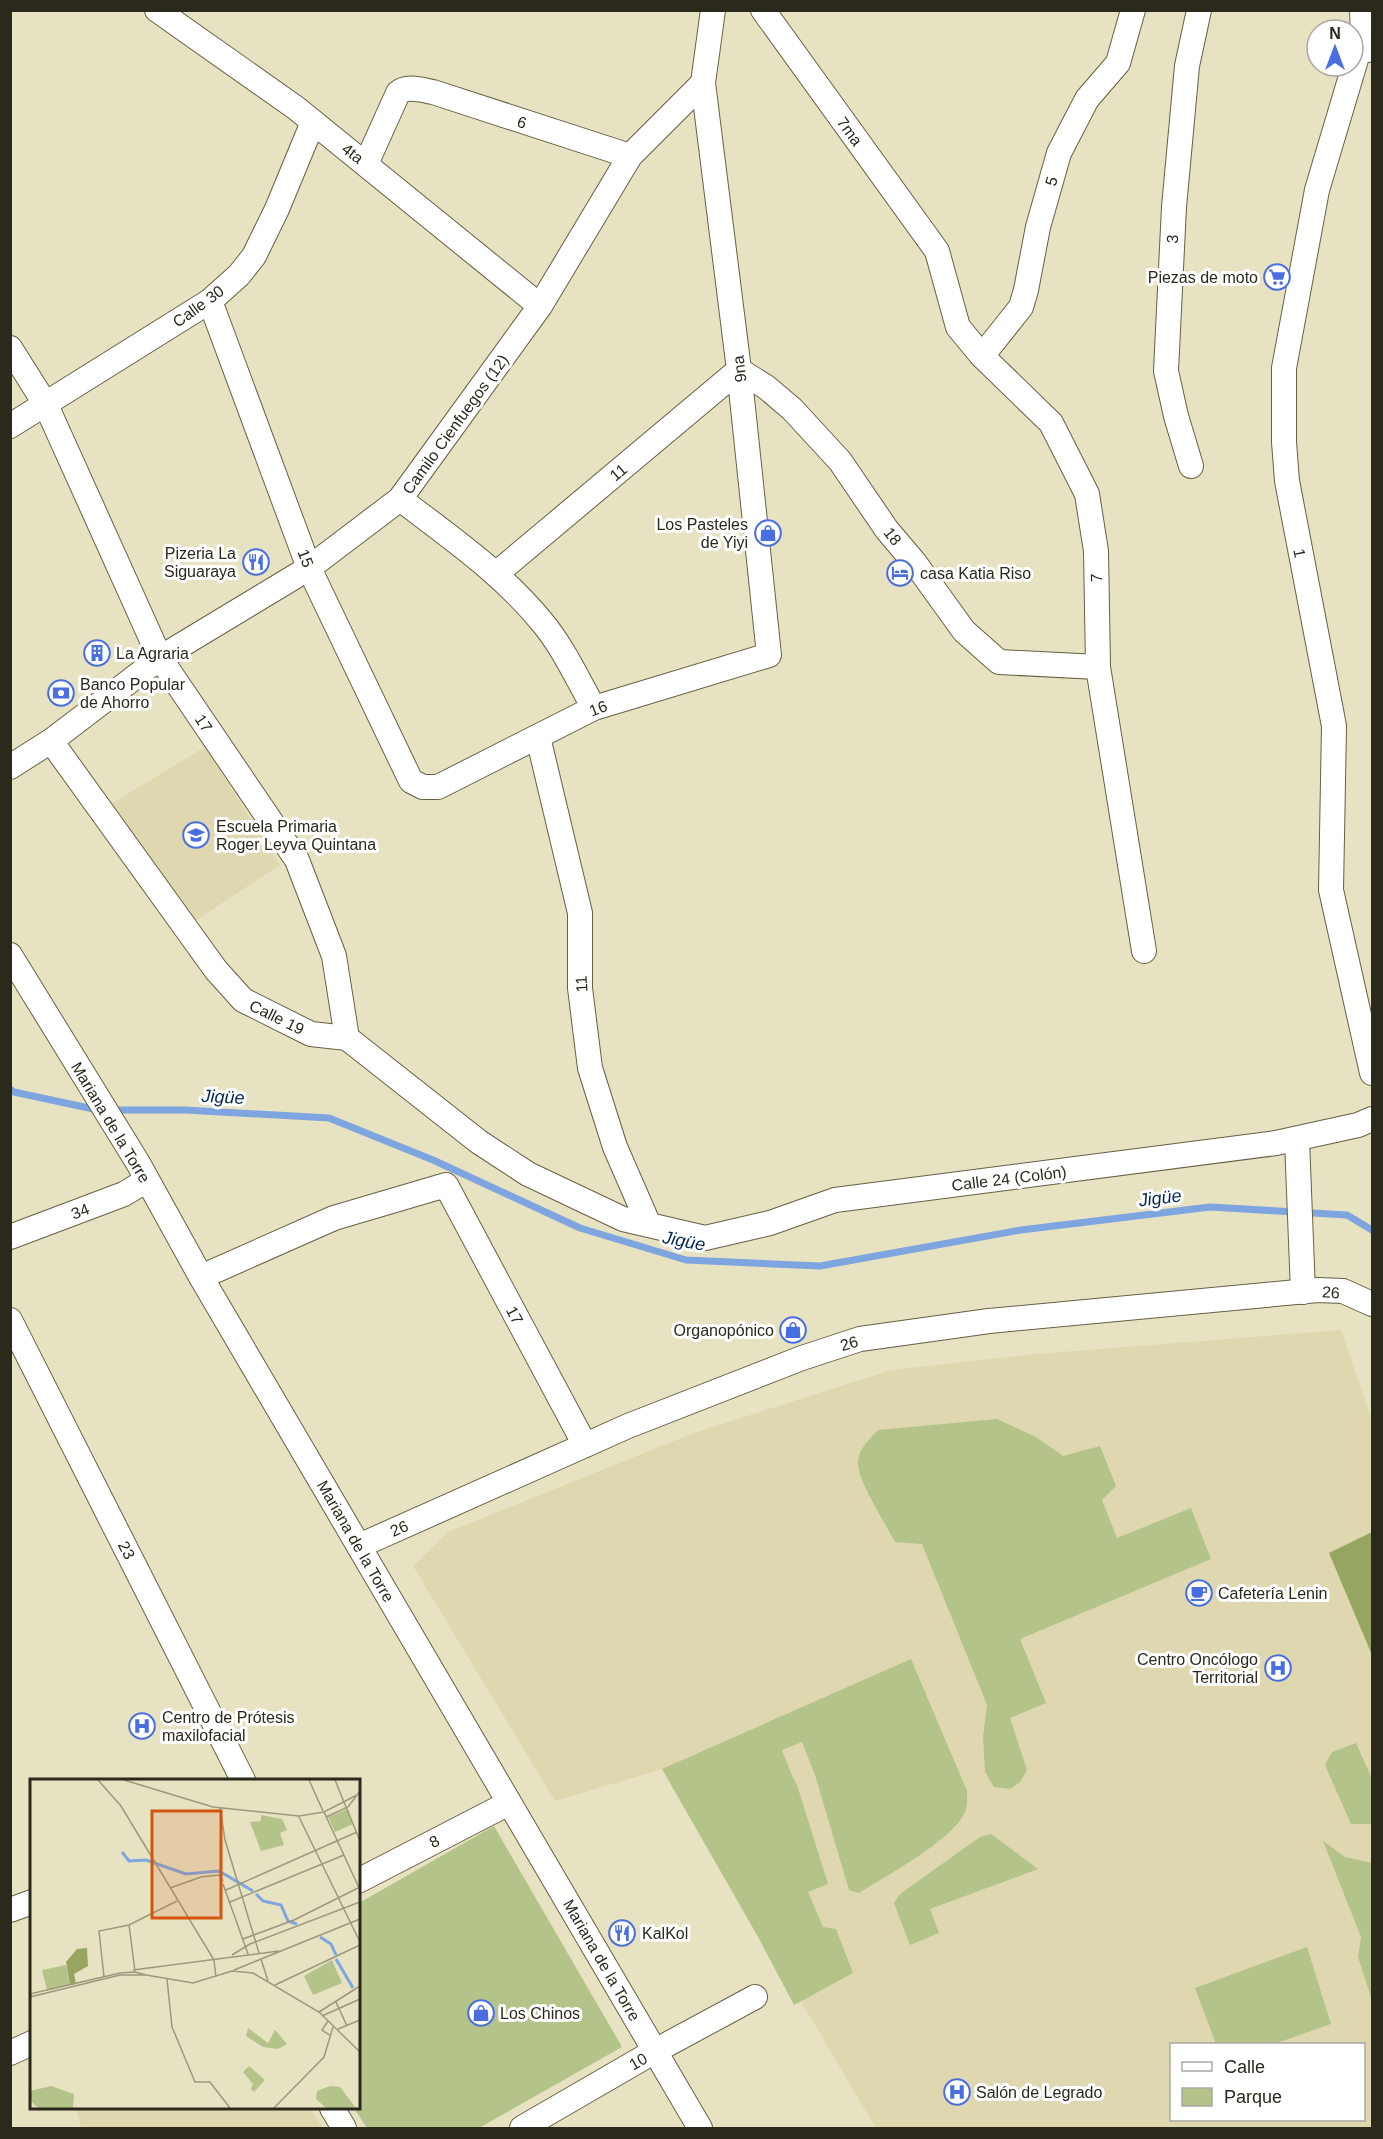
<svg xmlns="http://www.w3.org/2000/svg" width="1383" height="2139" viewBox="0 0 1383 2139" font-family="Helvetica,sans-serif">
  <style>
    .built { fill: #ded7b0; fill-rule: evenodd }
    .green { fill: #b4c389 }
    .forest { fill: #96a661 }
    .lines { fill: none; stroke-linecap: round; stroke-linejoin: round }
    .stream { stroke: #7ea5df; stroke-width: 7 }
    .minor-casing { stroke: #666044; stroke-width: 26 }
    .minor { stroke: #fff; stroke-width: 24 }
    .labels { text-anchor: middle; stroke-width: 6; stroke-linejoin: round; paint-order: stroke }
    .street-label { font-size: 16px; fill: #2b291c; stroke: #fff }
    .poi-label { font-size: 16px; fill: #2b291c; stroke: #fff; text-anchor: start }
    .water-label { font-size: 18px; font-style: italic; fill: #032659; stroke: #fff }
    .inset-river { fill: none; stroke: #7ea5df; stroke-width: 3 }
    .inset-road { fill: none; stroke: #9c987f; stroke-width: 1.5 }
    .view { fill: #d5540e; fill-opacity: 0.15; stroke: #d5540e; stroke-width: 3 }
    .inset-edge { fill: none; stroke: #2b291c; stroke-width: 3 }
  </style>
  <rect width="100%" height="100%" fill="#e7e2c1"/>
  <g class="built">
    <path d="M205,747L280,865L192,923L111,804Z"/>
    <path d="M1341,1330L1372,1420V2128H876L663,1769L555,1801L413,1566L448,1532L694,1433L892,1370L1037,1354ZM1172,2044H1364V2120H1172Z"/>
    <path d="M76,2108H310L323,2128H81Z"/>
  </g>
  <g class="green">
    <path d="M997,1419L1036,1437L1063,1456L1100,1446L1116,1486L1102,1500L1117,1538L1191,1508L1211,1559L1020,1639L1046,1703L1010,1718L1027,1770L1020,1782L1010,1789L994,1787L985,1772L983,1737L987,1705L922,1544L895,1542C886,1524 856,1479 858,1461C859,1449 870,1438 878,1430Z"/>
    <path d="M911,1659L967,1791C967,1799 968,1808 964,1814C951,1841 886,1876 859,1893L849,1890L816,1778L802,1742L782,1750L793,1778L797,1785L828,1884L808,1892L823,1927L836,1929L853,1973L794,2005L757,1935L662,1769Z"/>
    <path d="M1356,1743L1372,1779V1824H1351L1325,1765L1332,1752Z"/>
    <path d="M494,1826L622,2047L479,2128H367L354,2108H358L359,1903Z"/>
    <path d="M991,1834L1038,1869L930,1909L939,1933L910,1945L894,1903L900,1894L980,1837Z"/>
    <path d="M1323,1841L1345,1857L1372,1863V2000L1358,1957L1361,1937Z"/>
    <path d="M1307,1947L1331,2024L1274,2044H1216L1195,1988Z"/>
  </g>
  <path class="forest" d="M1372,1532V1655L1329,1553Z"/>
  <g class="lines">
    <g class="stream">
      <path d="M10,1089L14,1092L98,1110"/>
      <path d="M112,1110H185L329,1118L433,1160L580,1228L686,1260L820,1266L1021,1230L1210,1207L1347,1215L1372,1230"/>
    </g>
    <g class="minor-casing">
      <g id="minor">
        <path d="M157,10L296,108L540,306"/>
        <path d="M763,10L937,251L958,327L982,356L1051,423L1087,494L1096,551L1098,667L1144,951"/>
        <path d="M1362,10L1363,36L1368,50"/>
        <path d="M1363,36L1317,190L1284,368V442L1287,481L1334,726L1331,890L1372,1073"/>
        <path d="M366,164L398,93C407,85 422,90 433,92L630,156"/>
        <path d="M210,301L309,568L411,781L423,787H438L594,708L769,655L739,370L703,83L713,10"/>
        <path d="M10,348L46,405L160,658L297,860L334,956L347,1038"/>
        <path d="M982,356L1021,307L1026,290L1038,227L1059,153L1087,99L1118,63L1133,10"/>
        <path d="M739,370L766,387L792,409L840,461L887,530L915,563L964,631L999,662L1098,667"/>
        <path d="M10,426L210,301L239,275L254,256L277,209L313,122"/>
        <path d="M1191,466L1176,416L1166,371L1174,207L1187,66L1199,10"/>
        <path d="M400,499C450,537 502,573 542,622C563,647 578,680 594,708"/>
        <path d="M497,573L739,370"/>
        <path d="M538,737L580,913V988L590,1068L615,1147L649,1225"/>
        <path d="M51,741L216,970L243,1000L311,1034L347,1038L479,1142L528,1174L623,1219L705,1238L770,1223L835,1200L1276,1143L1358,1125L1372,1119"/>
        <path d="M10,767L51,741L160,658L309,568L400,499L540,306L630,156L703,83"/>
        <path d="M10,955L138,1163L201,1277L700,2128"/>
        <path d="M1297,1140L1303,1292"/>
        <path d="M10,1237L124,1194L147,1180"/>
        <path d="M201,1277L334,1218L446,1185L585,1445"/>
        <path d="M10,1320L243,1780"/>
        <path d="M359,1546L628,1426L802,1358L860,1339L989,1321L1318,1290L1343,1291L1372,1304"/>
        <path d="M358,1881L509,1803"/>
        <path d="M10,1910L32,1902"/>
        <path d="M10,2053L32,2043"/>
        <path d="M332,2108L344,2128"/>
        <path d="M522,2128L655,2051L755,1997"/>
      </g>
    </g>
    <use href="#minor" class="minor"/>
  </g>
  <defs>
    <g id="supermarket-ring" transform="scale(1.35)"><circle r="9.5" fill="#fff" stroke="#486ee1" stroke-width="1.5"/><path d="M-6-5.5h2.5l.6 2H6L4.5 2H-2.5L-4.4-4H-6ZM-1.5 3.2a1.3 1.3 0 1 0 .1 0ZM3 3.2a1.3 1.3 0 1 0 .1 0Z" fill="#486ee1"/></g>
    <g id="shop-ring" transform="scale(1.35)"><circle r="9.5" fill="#fff" stroke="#486ee1" stroke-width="1.5"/><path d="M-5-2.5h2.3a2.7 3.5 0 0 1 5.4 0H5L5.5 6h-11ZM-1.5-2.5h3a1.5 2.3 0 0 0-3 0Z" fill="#486ee1"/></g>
    <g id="restaurant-ring" transform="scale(1.35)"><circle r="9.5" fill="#fff" stroke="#486ee1" stroke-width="1.5"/><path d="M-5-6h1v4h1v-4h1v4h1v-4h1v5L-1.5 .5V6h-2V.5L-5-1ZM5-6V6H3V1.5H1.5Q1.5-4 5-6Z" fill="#486ee1"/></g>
    <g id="hotel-ring" transform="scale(1.35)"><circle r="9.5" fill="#fff" stroke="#486ee1" stroke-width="1.5"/><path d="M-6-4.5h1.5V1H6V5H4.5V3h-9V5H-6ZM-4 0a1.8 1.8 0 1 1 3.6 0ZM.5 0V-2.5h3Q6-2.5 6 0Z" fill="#486ee1"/></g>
    <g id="building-ring" transform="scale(1.35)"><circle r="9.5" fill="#fff" stroke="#486ee1" stroke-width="1.5"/><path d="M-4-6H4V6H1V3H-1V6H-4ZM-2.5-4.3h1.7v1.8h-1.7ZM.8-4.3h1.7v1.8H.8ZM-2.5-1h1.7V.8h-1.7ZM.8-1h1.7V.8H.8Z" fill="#486ee1"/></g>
    <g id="bank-ring" transform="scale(1.35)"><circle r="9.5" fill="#fff" stroke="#486ee1" stroke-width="1.5"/><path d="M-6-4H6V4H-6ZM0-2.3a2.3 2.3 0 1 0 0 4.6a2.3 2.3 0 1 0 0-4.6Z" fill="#486ee1"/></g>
    <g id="school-ring" transform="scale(1.35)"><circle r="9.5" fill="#fff" stroke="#486ee1" stroke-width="1.5"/><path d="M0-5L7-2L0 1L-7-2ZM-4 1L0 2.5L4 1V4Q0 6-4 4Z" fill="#486ee1"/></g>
    <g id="cafe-ring" transform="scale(1.35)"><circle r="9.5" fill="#fff" stroke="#486ee1" stroke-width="1.5"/><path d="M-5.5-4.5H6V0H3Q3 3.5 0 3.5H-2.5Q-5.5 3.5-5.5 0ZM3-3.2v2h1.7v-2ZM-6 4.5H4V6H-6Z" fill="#486ee1"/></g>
    <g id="hospital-ring" transform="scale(1.35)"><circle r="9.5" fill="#fff" stroke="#486ee1" stroke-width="1.5"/><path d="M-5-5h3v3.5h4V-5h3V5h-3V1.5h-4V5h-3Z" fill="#486ee1"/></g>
  </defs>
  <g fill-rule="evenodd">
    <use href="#supermarket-ring" x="1277" y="277"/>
    <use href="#shop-ring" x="768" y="533"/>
    <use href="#restaurant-ring" x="256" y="562"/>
    <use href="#hotel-ring" x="900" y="573"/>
    <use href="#building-ring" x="97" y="653"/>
    <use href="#bank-ring" x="61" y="693"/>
    <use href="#school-ring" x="196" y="835"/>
    <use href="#shop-ring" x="793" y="1330"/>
    <use href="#cafe-ring" x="1199" y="1593"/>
    <use href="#hospital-ring" x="1278" y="1668"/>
    <use href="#hospital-ring" x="142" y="1726"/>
    <use href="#restaurant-ring" x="622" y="1933"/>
    <use href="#shop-ring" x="481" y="2013"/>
    <use href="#hospital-ring" x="957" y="2092"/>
  </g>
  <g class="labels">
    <g class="street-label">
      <text transform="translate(522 122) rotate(18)" y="6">6</text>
      <text transform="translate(850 131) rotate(54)" y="6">7ma</text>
      <text transform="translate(353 153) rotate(38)" y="6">4ta</text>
      <text transform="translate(1051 181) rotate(-74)" y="6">5</text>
      <text transform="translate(1172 239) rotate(-87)" y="6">3</text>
      <text transform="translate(198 306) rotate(-36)" y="6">Calle 30</text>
      <text transform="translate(739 369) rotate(-97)" y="6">9na</text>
      <text transform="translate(455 424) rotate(-54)" y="6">Camilo Cienfuegos (12)</text>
      <text transform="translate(618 472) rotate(-40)" y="6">11</text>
      <text transform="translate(893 536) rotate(52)" y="6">18</text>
      <text transform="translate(1300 553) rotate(79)" y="6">1</text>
      <text transform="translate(306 558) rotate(69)" y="6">15</text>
      <text transform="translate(1096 578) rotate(-91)" y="6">7</text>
      <text transform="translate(598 708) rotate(-21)" y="6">16</text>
      <text transform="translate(204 723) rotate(56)" y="6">17</text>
      <text transform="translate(581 984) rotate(-93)" y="6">11</text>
      <text transform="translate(277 1017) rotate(26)" y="6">Calle 19</text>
      <text transform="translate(111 1122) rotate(59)" y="6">Mariana de la Torre</text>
      <text transform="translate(1009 1178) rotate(-7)" y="6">Calle 24 (Colón)</text>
      <text transform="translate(80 1211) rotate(-21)" y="6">34</text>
      <text transform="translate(1331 1292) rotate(4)" y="6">26</text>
      <text transform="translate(515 1315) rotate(62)" y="6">17</text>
      <text transform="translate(849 1343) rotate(-17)" y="6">26</text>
      <text transform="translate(399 1528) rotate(-24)" y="6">26</text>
      <text transform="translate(356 1541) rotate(60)" y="6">Mariana de la Torre</text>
      <text transform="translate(127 1550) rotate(63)" y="6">23</text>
      <text transform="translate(434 1841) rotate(-28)" y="6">8</text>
      <text transform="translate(602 1960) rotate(60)" y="6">Mariana de la Torre</text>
      <text transform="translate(638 2061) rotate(-30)" y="6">10</text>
    </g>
    <g class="poi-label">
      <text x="1258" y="283" text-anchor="end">Piezas de moto</text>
      <text x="748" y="530" text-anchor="end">Los Pasteles<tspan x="748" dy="18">de Yiyi</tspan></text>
      <text x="236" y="559" text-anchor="end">Pizeria La<tspan x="236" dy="18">Siguaraya</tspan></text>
      <text x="920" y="579">casa Katia Riso</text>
      <text x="116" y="659">La Agraria</text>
      <text x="80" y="690">Banco Popular<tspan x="80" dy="18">de Ahorro</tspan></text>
      <text x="216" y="832">Escuela Primaria<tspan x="216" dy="18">Roger Leyva Quintana</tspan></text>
      <text x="774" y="1336" text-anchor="end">Organopónico</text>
      <text x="1218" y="1599">Cafetería Lenin</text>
      <text x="1258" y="1665" text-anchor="end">Centro Oncólogo<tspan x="1258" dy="18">Territorial</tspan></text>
      <text x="162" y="1723">Centro de Prótesis<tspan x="162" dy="18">maxilofacial</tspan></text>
      <text x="642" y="1939">KalKol</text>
      <text x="500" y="2019">Los Chinos</text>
      <text x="976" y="2098">Salón de Legrado</text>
    </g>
    <g class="water-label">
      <text transform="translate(223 1097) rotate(3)" y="6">Jigüe</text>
      <text transform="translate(1160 1198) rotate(-7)" y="6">Jigüe</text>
      <text transform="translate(684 1241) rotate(11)" y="6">Jigüe</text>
    </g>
  </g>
  <g transform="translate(30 1779)">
    <rect width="330" height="330" fill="#e7e2c1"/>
    <path d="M317,30L323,45L305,53L298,38ZM231,36L252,40L257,51L250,54L254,66L231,72L220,43L231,42ZM302,181L312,204L283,216L274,197ZM36,186L40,206L17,211L12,191ZM218,249L238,264L245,251L257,265L248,270L233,268L216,257ZM219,287L235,301L224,313L221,310L223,305L213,293ZM21,307L44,315L43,329H8L0,321V312ZM300,307L310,308L326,329H296L286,320L287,312Z" fill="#b4c389"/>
    <path d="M57,169L58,187L44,195L46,205L40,206L36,183L47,170Z" fill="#96a661"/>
    <path class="inset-river" d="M92,73L99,82L116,81L156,95L189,92L223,112M226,115L233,122L251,126L258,142L267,145M290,158L301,165L306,176M306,180L323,209"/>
    <path class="inset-road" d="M68,1L91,27L184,181L186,198M94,1L183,28L269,37L294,33L327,16M279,1L293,32M305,1L330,62M190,29L195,61L229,174M294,33L330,111M269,38L330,163M296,38L318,28L330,12M193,105L218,175M140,109L171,98L189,96L193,102M196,111L327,53M200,123L314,76M99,146L105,192M213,160L264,141L328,109M202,176L220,165L330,123M231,180L238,202M103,191L249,172M204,191L330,140M116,196L163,204L202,192L223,194L289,233L330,273M74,198L69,152L99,146L147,122M137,200L142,248L160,291L165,303H180L200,329M245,206L330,166M0,215L90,194L105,193L116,196H90L0,218M306,223L317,247M289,233L330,207M292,237L330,220M298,242L292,251L301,257M308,250L330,241M244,329L294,278L303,248"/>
    <path class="view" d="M122,32H191V139H122Z"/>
    <rect width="330" height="330" class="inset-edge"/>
  </g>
  <rect width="1383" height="2139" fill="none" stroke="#2b291c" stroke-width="24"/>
  <rect x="1170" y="2043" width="195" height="78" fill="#ffffff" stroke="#aaa9a4" stroke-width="1.5"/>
  <rect x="1182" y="2062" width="30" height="9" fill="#ffffff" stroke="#aaa9a4" stroke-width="1.5"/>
  <text x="1224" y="2073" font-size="18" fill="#2b291c">Calle</text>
  <rect x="1182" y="2088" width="30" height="18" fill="#b4c389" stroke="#aaa9a4" stroke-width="1.5"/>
  <text x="1224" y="2103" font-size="18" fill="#2b291c">Parque</text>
  <g transform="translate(1335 48)"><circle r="28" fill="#ffffff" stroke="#aaa9a4" stroke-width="1.5"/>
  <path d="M0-4.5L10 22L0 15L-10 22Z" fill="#486ee1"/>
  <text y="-9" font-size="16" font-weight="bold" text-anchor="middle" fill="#2b291c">N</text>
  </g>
</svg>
